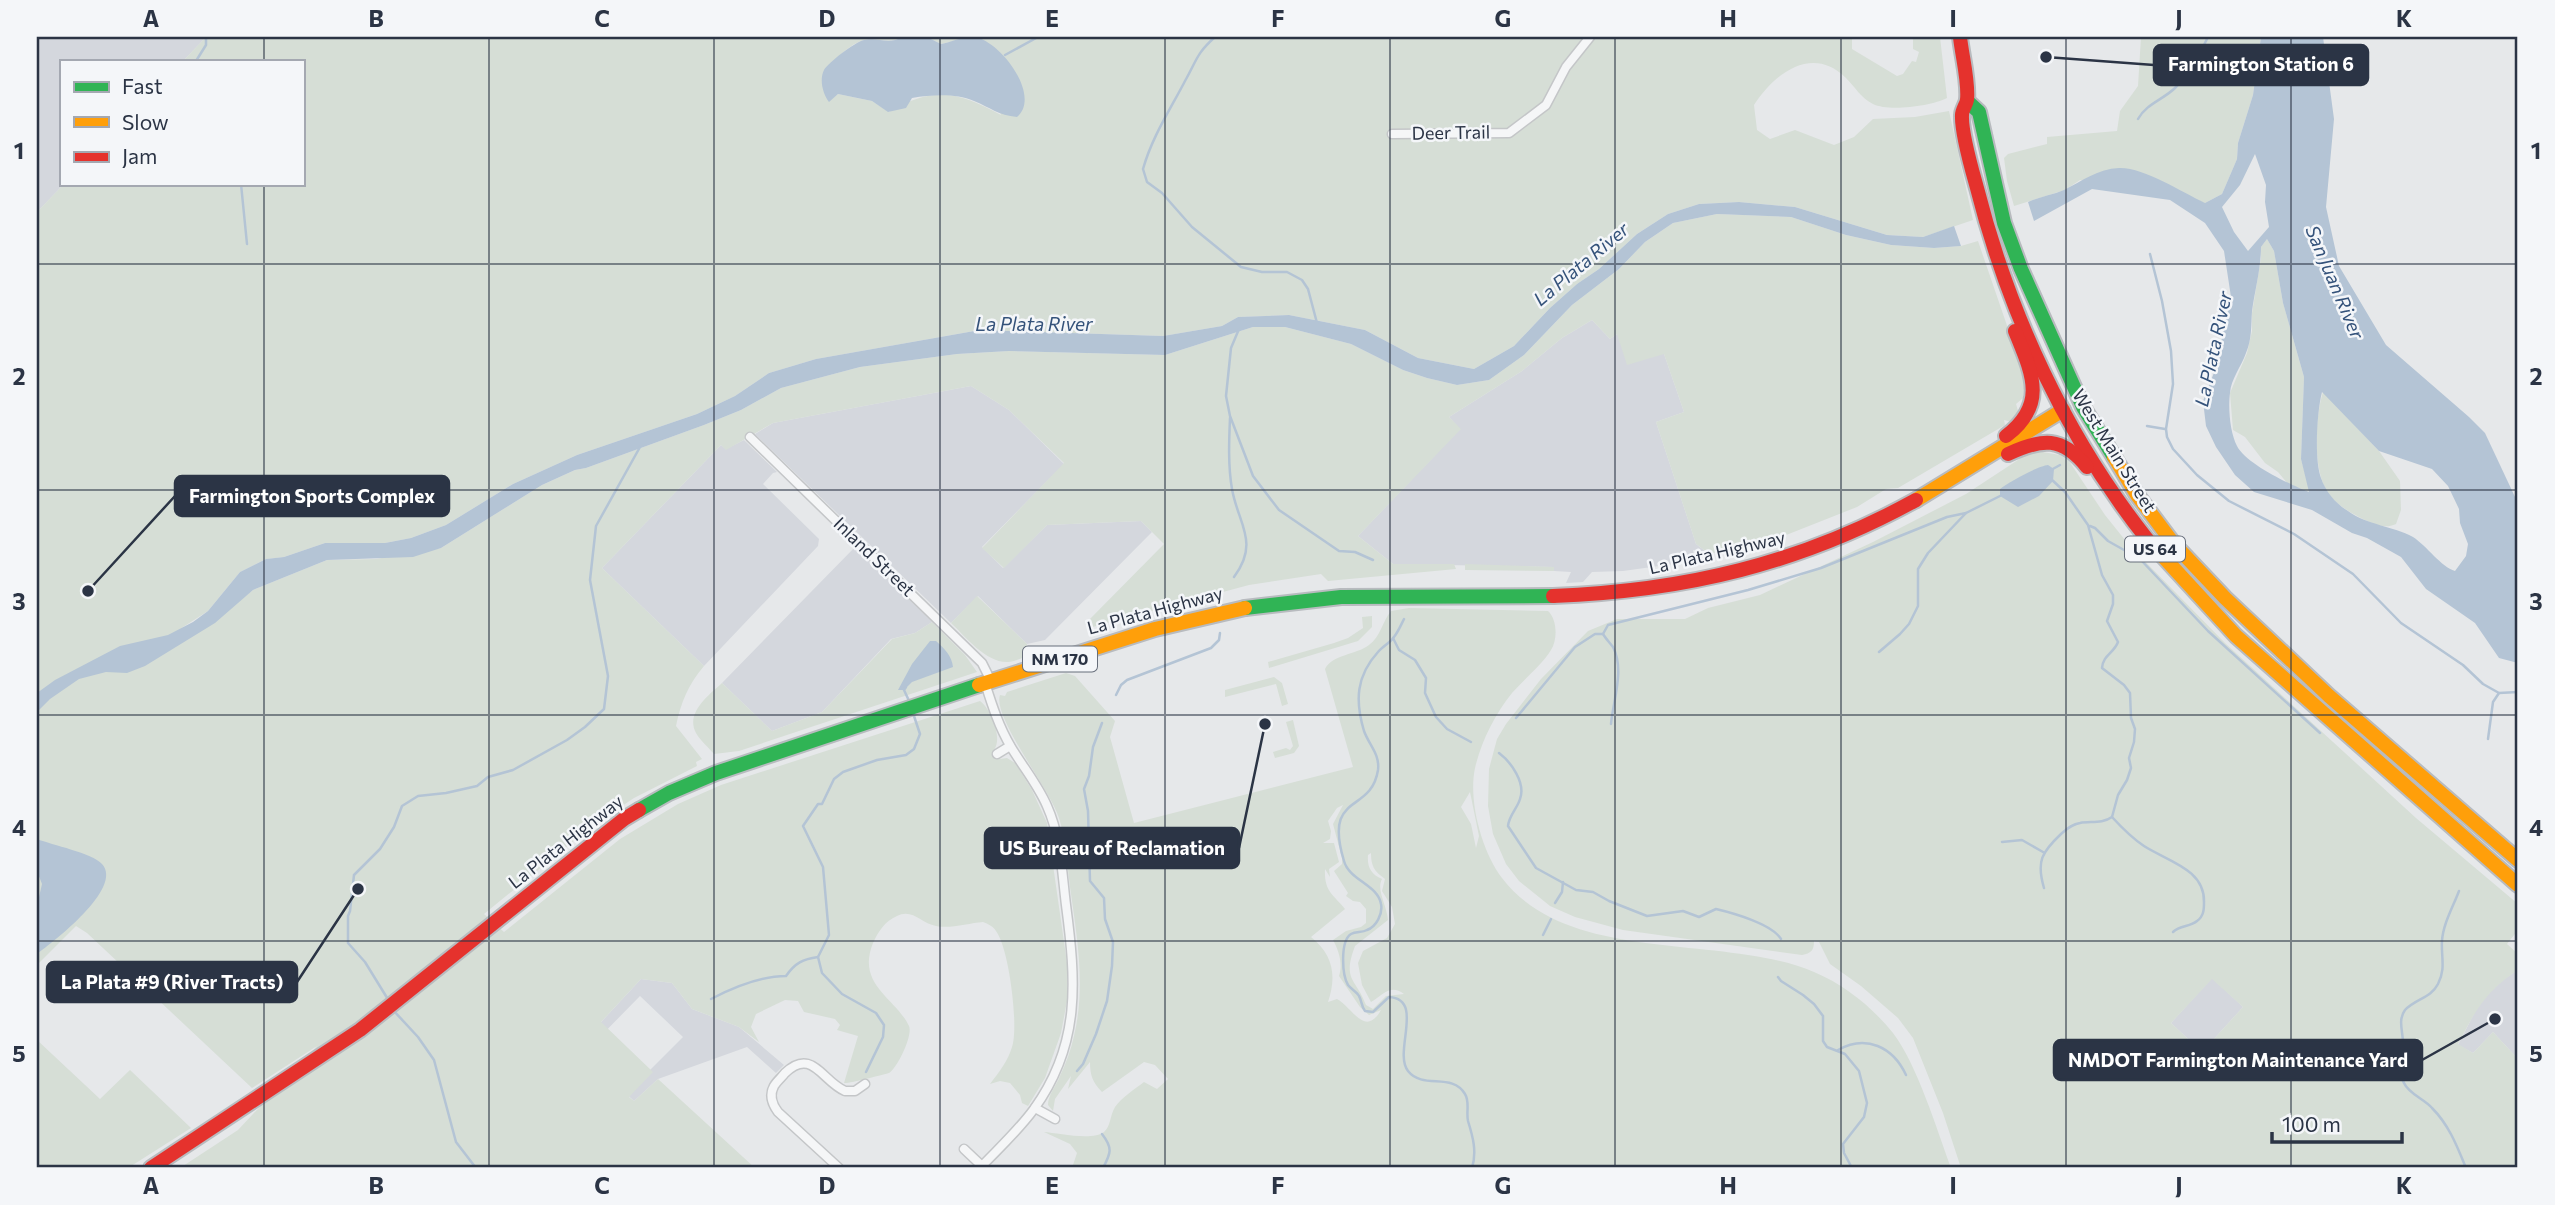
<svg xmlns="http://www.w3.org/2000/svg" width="2555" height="1205" viewBox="0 0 2555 1205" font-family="Commissioner,sans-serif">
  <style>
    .built { fill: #d4d7dd; fill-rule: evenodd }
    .green { fill: #d6ded6; fill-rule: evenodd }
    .water { fill: #b4c4d5; fill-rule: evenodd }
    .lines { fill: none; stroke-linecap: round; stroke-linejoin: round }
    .stream { stroke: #b4c4d5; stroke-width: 2.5 }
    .street-casing { stroke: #c4c6c8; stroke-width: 11 }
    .fast-casing { stroke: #b8bbbf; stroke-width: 18 }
    .slow-casing { stroke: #b8bbbf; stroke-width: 18 }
    .jam-casing { stroke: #b8bbbf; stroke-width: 18 }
    .street { stroke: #f5f6f7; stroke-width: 8 }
    .fast { stroke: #30b455; stroke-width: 14 }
    .slow { stroke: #ff9f0a; stroke-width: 14 }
    .jam { stroke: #e5322d; stroke-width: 14 }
    .grid { fill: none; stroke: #2b3445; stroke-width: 2; stroke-opacity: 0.55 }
    .labels { text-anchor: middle; stroke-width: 5; stroke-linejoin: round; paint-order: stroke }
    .shield { fill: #f4f6f9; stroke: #676e7b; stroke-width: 2 }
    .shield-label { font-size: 16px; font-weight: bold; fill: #2b3445 }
    .street-label { font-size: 18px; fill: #2b3445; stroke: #f4f6f9 }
    .water-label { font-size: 19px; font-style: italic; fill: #34527a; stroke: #f4f6f9 }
    .leader { fill: none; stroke: #2b3445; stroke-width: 2.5 }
    .callout-dot { fill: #2b3445; stroke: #f4f6f9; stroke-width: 2.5 }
    .callout { fill: #2b3445; stroke: #2b3445; stroke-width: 2.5 }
    .callout-label { font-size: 19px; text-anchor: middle; font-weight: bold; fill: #fff }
    .neatline { fill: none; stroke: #2b3445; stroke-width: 2.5 }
    .grid-label { font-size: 23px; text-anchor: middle; font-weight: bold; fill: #2b3445 }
  </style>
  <rect width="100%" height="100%" fill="#e6e8ea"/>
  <g class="built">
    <path d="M37,37H206L183,61H61V184H64L37,212Z"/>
    <path d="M1592,320L1610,339L1617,334L1664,354L1684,412L1656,422L1696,544L1708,553L1693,550L1695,561L1623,571L1592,572L1583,582L1566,583L1571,572L1554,571V567L1393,564L1358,536L1460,429L1449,417L1522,371L1562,338Z"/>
    <path d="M971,386L1009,410L1064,464L982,547L1003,568L1047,525L1141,521L1152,532L1045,640L1027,644L978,596L951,623L755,434L773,423Z"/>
    <path d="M744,440L777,472L773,473L763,484L819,539L818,546L704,666L602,568L721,445L726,449Z"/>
    <path d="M855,547L932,622L915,633L891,639L822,712L772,731L722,683Z"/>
    <path d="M2518,970V1059L2493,1032L2473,1053L2458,1045L2478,1006L2496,984Z"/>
    <path d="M2212,978L2243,1007L2202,1052L2171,1023Z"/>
    <path d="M641,979L672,983L692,1009L739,1027L784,1065L776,1073L747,1047L658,1079L634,1101L577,1048ZM640,996L683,1037L634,1086L590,1047Z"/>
  </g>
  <g class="green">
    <path d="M206,37H902C889,45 877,37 864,40C849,44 835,60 824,71L828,101L838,94L872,101L889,112C932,86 958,91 1001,115L973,37L941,44L927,37H1852V49L1897,76L1903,74L1912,61L1916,62L1919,52L1913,49V37H1940L1947,98C1931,106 1889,112 1873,104C1861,98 1855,87 1846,78C1812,44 1774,74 1754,105L1757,130L1770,139L1795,130L1834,145L1854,137L1873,119L1915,117L1949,111L1973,220L1923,237L1887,235L1795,207L1739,202L1699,204L1668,214L1637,234L1599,269L1577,284L1550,308L1514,346L1474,369L1418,358L1365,330L1289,315L1238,317L1222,326L1163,336L980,330L816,359L769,373L735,396L697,414L577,455L513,484L446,525L411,538L385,543H325L284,557L266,559L240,572L208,611L180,629L238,602L253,590L327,560L376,559L441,548L542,485L575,470L586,468L704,425L741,410L781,388L860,367L957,354L1009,351L1165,355L1253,327H1285L1351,344L1403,370L1427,378L1457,385L1489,380L1524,355L1572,305L1619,269L1645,242L1673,223L1717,214L1791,217L1846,235L1891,245L1934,248L1961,246L1978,241L2025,378L2023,398L2016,404L2019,414L2012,422L2004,420L2005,425L1898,488L1886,489L1857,507L1743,552L1708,553L1696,544L1656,422L1684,412L1664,354L1627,365L1617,334L1610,339L1592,320L1562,338L1522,371L1449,417L1461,429L1358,536L1393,564H1454L1456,569L1328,581L1321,574L1249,585L1089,628L1085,624L1164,544L1141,521L1047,525L1004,568L982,548L1064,463L1009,410L971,386L773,423L726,450L721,445L602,568L704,666C688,685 681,702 676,726L702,759L696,762L697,766L634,798L592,826L484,914L504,932L620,839L678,804L721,785L980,701C991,709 1003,738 994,750L1000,759L1007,758L1015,763L1032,790L1047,823L1067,963V1001L1061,1033L1045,1078L1028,1106L1022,1103L1020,1095L1010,1083L1000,1081L990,1084C999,1072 1008,1061 1012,1047C1019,1027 1009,948 996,931C993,926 988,924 983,922C969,923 950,929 936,926C921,923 912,908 897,916C885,921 878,932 873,943C856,985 896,998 909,1026C913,1035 898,1067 889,1073C886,1074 847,1084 844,1083L858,1036L837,1030L840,1025L835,1019L804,1012L798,1001L785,1000L756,1014L751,1027L759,1042L739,1027L692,1009L672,983L641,979L601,1022L653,1072L629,1097L634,1101L658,1079L755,1168H180L238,1130L317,1046L252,1088L87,933L76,926L37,965V212L64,184H303V61H183Z"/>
    <path d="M2141,37H2261L2253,95L2238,143L2237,159L2222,194L2205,203L2080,180L2065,190L2014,206L2007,181L2004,158L2008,154L2047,144V137L2117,131L2120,111L2138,86Z"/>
    <path d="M2267,239L2274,251L2283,303L2304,377L2301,459L2310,492L2288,484L2278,472L2265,463L2245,437L2233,430L2230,393L2247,353L2252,331V313L2261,258V247Z"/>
    <path d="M2323,392L2379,451L2400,481L2401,510L2396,524C2383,530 2371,523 2359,517C2349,512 2336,504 2329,494C2312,472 2315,417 2323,392Z"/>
    <path d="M2037,451L2060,455L2069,461L2105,515L2129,545L2225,643L2416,818L2518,904V930L2507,944L2518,954V970C2485,992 2476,1010 2458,1044L2473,1053L2493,1032L2518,1059V1168H1961L1943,1113L1913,1038L1898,1018L1861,986L1830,964L1819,942L1814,941C1814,951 1811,953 1802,955L1623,930L1575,917L1550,906L1519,881L1506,864L1493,834L1488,806L1489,769L1497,739L1506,724L1541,679L1588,631L1617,619H1685L1708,608L1760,595L1873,542L1966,494L2027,454ZM2212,979L2243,1007L2202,1052L2171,1023Z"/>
    <path d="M1465,564L1554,567V571L1465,570Z"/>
    <path d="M977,596L1027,644V649L1041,651C1031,654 1018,661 1008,662C986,663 966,637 951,623Z"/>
    <path d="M1409,608L1548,611C1557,619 1558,639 1551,650C1541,666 1525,678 1512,693C1495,714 1481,742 1475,768C1468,801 1482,852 1502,878C1569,966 1722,933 1814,972C1845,985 1872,1007 1893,1033C1917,1064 1937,1130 1951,1168H1072L1077,1153L1070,1144L1044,1132C1057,1133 1093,1141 1104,1132C1111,1126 1110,1115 1115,1107C1121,1098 1135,1089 1144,1082L1157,1089L1168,1079L1155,1065L1144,1062L1102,1092C1092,1082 1090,1074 1090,1062L1068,1089L1071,1076L1055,1099L1053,1111L1048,1105C1048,1095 1056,1086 1060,1076C1066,1063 1071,1050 1074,1036C1086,986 1077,937 1070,887C1067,864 1066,840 1059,818C1050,789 992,717 1000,695L1005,696L1007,692L1066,673L1075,676L1115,721L1110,737L1134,823L1353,767L1325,669C1333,654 1356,655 1369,645C1381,636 1382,622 1391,611ZM1470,792L1479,836L1476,848L1471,824L1461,807ZM1343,805L1333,824L1342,858V864L1334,871L1348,893L1346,896L1353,901L1360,902L1366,909V923L1361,927L1346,931L1333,940C1339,951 1343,964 1339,976L1360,1007L1369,1015L1381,1010C1365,1038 1353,1008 1337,999L1328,1002C1337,975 1333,955 1311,937L1345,909C1333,894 1324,892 1325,869L1330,877L1329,869L1339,862L1334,843H1323L1330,839L1331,831L1328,821L1337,808ZM1371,853C1371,866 1374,871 1385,879L1382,891L1392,907L1395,924L1387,938L1363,951L1358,963L1362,985L1371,1002C1382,996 1390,983 1404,994L1386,996L1373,1009L1366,1005C1356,978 1342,981 1355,946L1388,920C1387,906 1376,890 1382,879C1371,874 1367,867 1368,855Z"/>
    <path d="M1372,616V627L1358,641L1269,668L1268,662L1334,643L1348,638L1363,628L1362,617Z"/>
    <path d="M932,622L965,655L977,672L739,751L714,754C709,748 700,740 696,733C685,713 709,695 722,683L772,731L822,712L892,639L915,633Z"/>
    <path d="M1274,677L1282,683L1288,704L1282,706L1276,684L1225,697V690Z"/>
    <path d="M1293,720L1299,746L1294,753L1275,758L1273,752L1286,748L1290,750L1293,746L1286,722Z"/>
    <path d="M37,1040L100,1099L130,1070L191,1128L128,1168H37Z"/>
  </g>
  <g class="water">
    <path d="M902,37H927L941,44C951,42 964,36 974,37C1000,40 1042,96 1017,117C998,115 991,108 974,101C955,93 932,95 912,98L906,108L888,112L872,101L838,94L829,102C823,94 819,80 824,70C829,62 855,42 864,40C878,37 889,45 902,37Z"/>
    <path d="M2261,37H2323L2334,119L2326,207L2339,266L2386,345L2469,417L2485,433L2515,497L2518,505V663L2499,658L2475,623L2426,589L2401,557L2367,538L2352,533L2312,510L2254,492L2235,475L2216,447L2206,426L2203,401L2215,370L2231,297L2224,251L2205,223L2170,200L2092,189L2034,221L2028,202C2039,197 2052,195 2064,190C2082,181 2098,169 2119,168C2143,167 2182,192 2205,203L2222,194L2237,159L2238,143L2253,95ZM2255,154L2266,185L2265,202L2269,227L2248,251L2234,232L2222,207L2240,185ZM2267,239L2274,251L2283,303L2304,377L2301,459L2309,492C2291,485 2246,464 2237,446C2230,433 2228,408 2230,393C2231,379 2241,367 2246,353C2252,339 2251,326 2252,311C2255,290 2261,268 2261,247ZM2322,392L2379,451L2432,469L2448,486L2459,509L2460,523L2468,544L2466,556L2455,571C2441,567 2427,546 2413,537C2393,526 2367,525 2348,511C2335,503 2326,492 2321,478C2314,460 2317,411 2322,392Z"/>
    <path d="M1739,202L1795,207L1887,235L1923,237L1954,226L1961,246L1934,248L1891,245L1846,235L1791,217L1717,214L1673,223L1645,242L1619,269L1572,305L1524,355L1489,380L1457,385L1427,378L1403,370L1351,344L1285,327H1253L1165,355L1009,351L957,354L860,367L781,388L741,410L704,425L586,468L575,470L542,485L441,548L413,557L327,560L253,590L215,623L145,666L127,673L106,672L79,679L50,699L37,712V693L55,680L120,646L168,635L193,622L208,611L240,572L266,559L284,557L325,543H385L411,538L446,525L513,484L577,455L697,414L735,396L769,373L816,359L980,330L1163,336L1222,326L1238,317L1289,315L1365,330L1418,358L1474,369L1514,346L1550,308L1577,284L1599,269L1637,234L1668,214L1699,204Z"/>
    <path d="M2048,465L2054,469L2053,481L2039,496L2018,507L2000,496V489C2009,482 2038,466 2048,465Z"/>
    <path d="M930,641H936C944,648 952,656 953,667L912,682L904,690H898L912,664Z"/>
    <path d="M37,839C52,845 92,853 102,864C124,888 53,942 37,954V906L42,884L37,871Z"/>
  </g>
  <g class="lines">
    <g class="stream">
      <path d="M1215,37C1196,54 1197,60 1185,81C1170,110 1152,137 1143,169L1147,182L1162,193L1192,227L1241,267L1262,272H1287L1302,280L1308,289L1317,323"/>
      <path d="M1005,55L1038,37"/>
      <path d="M196,61L206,45V37"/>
      <path d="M2138,119C2146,104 2164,99 2175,88C2190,73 2199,55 2208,37"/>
      <path d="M241,184L247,244"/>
      <path d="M2150,254L2162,301L2171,351L2173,384L2166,429L2167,437L2173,449L2197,475L2229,501L2294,534L2353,574L2401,623L2463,665L2483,684L2499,693L2518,692"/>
      <path d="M1239,329L1231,348L1226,396L1230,416L1253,476L1279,510L1339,551L1355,552L1373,560"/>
      <path d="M1230,418C1229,441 1228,466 1232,489C1238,524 1260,542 1234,577"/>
      <path d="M2147,426L2165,429"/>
      <path d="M2051,470L2060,465"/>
      <path d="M2090,526L2095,528L2108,541L2140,559L2208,631L2320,733"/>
      <path d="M1404,619C1401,625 1398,632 1394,637C1390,643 1383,646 1378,652C1356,676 1355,701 1364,731C1369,745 1380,754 1378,770C1371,815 1323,791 1344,861C1349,880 1378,885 1381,904C1383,914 1376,927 1367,930C1362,933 1356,931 1351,934C1340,941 1342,975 1348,985C1351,989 1357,992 1359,996C1362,1001 1361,1006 1365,1011L1373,1012L1389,997C1425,999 1393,1052 1408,1071C1423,1090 1452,1072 1465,1094C1470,1102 1466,1112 1468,1121C1473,1137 1477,1152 1472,1168"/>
      <path d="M1393,638L1399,650L1415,660L1426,678L1425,693L1436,717L1447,729L1471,742"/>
      <path d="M1879,652L1900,634L1909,624L1918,606V569L1928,553L1966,513L2000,496"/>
      <path d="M906,687L904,690L910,703"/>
      <path d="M1116,695L1121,685L1127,680L1211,648L1219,640L1220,633"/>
      <path d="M1516,718L1575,647L1595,634H1603"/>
      <path d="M1611,724C1613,700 1625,670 1613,647C1610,643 1606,639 1603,634L1608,625L1748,590L1821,568L1947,517L1966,513"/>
      <path d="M2488,739L2493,702L2499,693"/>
      <path d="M1499,753C1511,762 1526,783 1520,799C1517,809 1509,815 1508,826L1536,868L1576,890L1593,892L1609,901L1647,916L1683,911L1699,917L1716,909C1733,913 1772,924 1781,939"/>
      <path d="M2112,817C2122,828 2132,838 2144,846C2167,861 2205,869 2204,902C2204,909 2204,916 2197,921C2190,927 2180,925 2173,932"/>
      <path d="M2002,842L2022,840L2043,852"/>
      <path d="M2044,888C2036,861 2042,852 2061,834C2067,829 2072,824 2080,823C2091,821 2102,824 2112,817L2118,795L2127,780L2131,768L2129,758L2134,742L2135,729L2131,718L2130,693L2124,685L2102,668C2103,655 2114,653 2118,642L2107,621L2113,604V595L2102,575L2088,525L2065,492L2051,479"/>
      <path d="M2459,891C2453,907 2443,924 2442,941C2441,957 2446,969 2438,984C2431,998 2415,999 2405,1010C2397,1021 2404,1034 2403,1046C2402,1060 2397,1071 2404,1083C2409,1094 2424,1099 2432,1108C2449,1125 2457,1146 2466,1168"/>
      <path d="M1555,903L1562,892L1563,882"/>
      <path d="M1543,935L1551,919"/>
      <path d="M1778,977L1781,981L1803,995L1814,1004L1823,1016V1041L1827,1047L1845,1054L1859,1071L1867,1103L1864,1117L1843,1144L1844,1153L1852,1168"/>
      <path d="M711,999C734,987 760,976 786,976C795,963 803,959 818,957"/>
      <path d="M389,1001L365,962L348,943V916L350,911L354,875L380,849L394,827L402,806L418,796L446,793L477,786L488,777L513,770L567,740L585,727L604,709L608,676L590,580L596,526L640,447"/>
      <path d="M393,1010L418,1037L434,1060L456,1142L476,1168"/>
      <path d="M1838,1050C1866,1034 1893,1047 1906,1075"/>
      <path d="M1077,1071L1083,1064L1096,1034L1107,1001L1112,966L1113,942L1105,919L1104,898L1090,881L1088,811L1084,789L1089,776L1093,747L1102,723"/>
      <path d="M866,1072L883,1037L884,1025L876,1013L842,994L822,973L818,957L829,935L823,867L803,826L818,804H822L834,779L843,772L877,760L906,755L914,749L920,734L913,713"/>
      <path d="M1102,1134C1113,1148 1111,1153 1103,1168"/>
    </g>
    <g class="street-casing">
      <g id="street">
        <path d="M1392,134L1509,133L1546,105L1566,67L1590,37"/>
        <path d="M750,437L982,663L991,681"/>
        <path d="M997,754L1010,746"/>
        <path d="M1035,1108L1055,1119"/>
        <path d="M964,1149L982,1166"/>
        <path d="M839,1168L778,1112C772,1104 769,1095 774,1086C777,1081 782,1077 785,1073C812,1047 822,1081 845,1091H855L865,1084"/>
        <path d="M980,1168C998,1149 1018,1131 1034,1109C1081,1044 1076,981 1066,905C1062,873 1061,837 1047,806C1038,785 1023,767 1011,747C999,727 992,705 985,683"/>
      </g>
    </g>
    <g class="fast-casing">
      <g id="fast">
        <path d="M1967,101L1979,112L2004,223L2021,269L2083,407L2114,457"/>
        <path d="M1245,608L1341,597L1553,596"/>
        <path d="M639,810L669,793L716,773L979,685"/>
      </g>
    </g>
    <g class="slow-casing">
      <g id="slow">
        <path d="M2114,457L2137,495L2173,543L2225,598L2329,696L2518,860"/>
        <path d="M1916,500L2063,410"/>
        <path d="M2147,539L2236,636L2518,885"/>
        <path d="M979,685L1155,629L1245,608"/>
      </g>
    </g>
    <g class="jam-casing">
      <g id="jam">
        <path d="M1960,37C1962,56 1969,82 1967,100C1966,105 1962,110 1962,115C1961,133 1972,170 1977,188C2009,314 2066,437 2147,539"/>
        <path d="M2006,436C2048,404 2032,373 2015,331"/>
        <path d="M2008,454C2042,438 2062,436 2087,467"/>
        <path d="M1553,596C1684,591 1800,564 1916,500"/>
        <path d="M151,1168L360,1030L624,819L639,810"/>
      </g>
    </g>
    <use href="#street" class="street"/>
    <use href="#fast" class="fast"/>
    <use href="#slow" class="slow"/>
    <use href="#jam" class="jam"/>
  </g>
  <path class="grid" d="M264,37V61M489,37V1168M714,37V1168M940,37V1168M1165,37V1168M1390,37V1168M1615,37V1168M1841,37V1168M2066,37V1168M2291,37V1168M264,184V1168M37,264H2518M37,490H2518M37,715H2518M37,941H2518"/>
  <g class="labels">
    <g class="shield">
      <rect x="2125" y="536.5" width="60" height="25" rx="5"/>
      <rect x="1023" y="646.5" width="74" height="25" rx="5"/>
    </g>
    <g class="shield-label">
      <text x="2155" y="555">US 64</text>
      <text x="1060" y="665">NM 170</text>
    </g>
    <g class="street-label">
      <text transform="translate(1451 133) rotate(-1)" y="6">Deer Trail</text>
      <text transform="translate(2114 451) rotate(58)" y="6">West Main Street</text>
      <text transform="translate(1717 553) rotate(-13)" y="6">La Plata Highway</text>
      <text transform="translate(874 557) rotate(44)" y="6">Inland Street</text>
      <text transform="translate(1155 611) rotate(-15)" y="6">La Plata Highway</text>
      <text transform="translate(566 842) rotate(-38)" y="6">La Plata Highway</text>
    </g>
    <g class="water-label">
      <text transform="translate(1581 264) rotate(-40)" y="7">La Plata River</text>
      <text transform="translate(2335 282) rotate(67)" y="7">San Juan River</text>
      <text x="1034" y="331">La Plata River</text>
      <text transform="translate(2213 349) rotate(-78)" y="7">La Plata River</text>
    </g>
  </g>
  <path class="leader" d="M2046 57L2154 65M88 591L175 496M1265 724L1239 848M358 889L297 982M2495 1019L2422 1060"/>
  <g class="callout-dot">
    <circle cx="2046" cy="57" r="7"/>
    <circle cx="88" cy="591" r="7"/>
    <circle cx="1265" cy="724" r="7"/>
    <circle cx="358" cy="889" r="7"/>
    <circle cx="2495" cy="1019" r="7"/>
  </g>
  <g class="callout">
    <rect x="2154" y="45" width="214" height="40" rx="7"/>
    <rect x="175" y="476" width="274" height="40" rx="7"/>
    <rect x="985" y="828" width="254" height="40" rx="7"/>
    <rect x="47" y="962" width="250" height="40" rx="7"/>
    <rect x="2054" y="1040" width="368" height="40" rx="7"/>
  </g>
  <g class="callout-label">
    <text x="2261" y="71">Farmington Station 6</text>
    <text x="312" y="503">Farmington Sports Complex</text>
    <text x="1112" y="855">US Bureau of Reclamation</text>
    <text x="172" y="989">La Plata #9 (River Tracts)</text>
    <text x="2238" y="1067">NMDOT Farmington Maintenance Yard</text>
  </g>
  <rect width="2555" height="1205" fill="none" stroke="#f4f6f9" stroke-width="77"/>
  <rect x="60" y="60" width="245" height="126" fill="#f4f6f9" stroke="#a4a8b1" stroke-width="2"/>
  <rect x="74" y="82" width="35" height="10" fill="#30b455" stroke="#a4a8b1" stroke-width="2"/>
  <text x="122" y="94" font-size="21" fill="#2b3445">Fast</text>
  <rect x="74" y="117" width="35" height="10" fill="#ff9f0a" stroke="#a4a8b1" stroke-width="2"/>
  <text x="122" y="130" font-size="21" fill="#2b3445">Slow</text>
  <rect x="74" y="152" width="35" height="10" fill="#e5322d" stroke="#a4a8b1" stroke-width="2"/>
  <text x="122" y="164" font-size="21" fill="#2b3445">Jam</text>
  <path d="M2272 1132v10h130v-10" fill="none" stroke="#2b3445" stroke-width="3.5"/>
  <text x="2282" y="1132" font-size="21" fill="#2b3445" stroke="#f4f6f9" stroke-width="5" paint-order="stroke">100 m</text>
  <rect x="38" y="38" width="2478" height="1128" class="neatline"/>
  <g class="grid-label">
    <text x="151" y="27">A</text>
    <text x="376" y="27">B</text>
    <text x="602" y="27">C</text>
    <text x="827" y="27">D</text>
    <text x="1052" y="27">E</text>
    <text x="1278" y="27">F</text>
    <text x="1503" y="27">G</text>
    <text x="1728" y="27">H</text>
    <text x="1953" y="27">I</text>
    <text x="2179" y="27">J</text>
    <text x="2404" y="27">K</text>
    <text x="19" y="159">1</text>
    <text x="2536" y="159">1</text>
    <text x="19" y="385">2</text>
    <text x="2536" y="385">2</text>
    <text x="19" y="610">3</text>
    <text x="2536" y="610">3</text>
    <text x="19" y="836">4</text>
    <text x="2536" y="836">4</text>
    <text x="19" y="1062">5</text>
    <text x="2536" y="1062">5</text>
    <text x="151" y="1194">A</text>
    <text x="376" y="1194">B</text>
    <text x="602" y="1194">C</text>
    <text x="827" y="1194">D</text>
    <text x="1052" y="1194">E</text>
    <text x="1278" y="1194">F</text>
    <text x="1503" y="1194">G</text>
    <text x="1728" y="1194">H</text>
    <text x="1953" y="1194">I</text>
    <text x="2179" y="1194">J</text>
    <text x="2404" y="1194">K</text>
  </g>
</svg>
